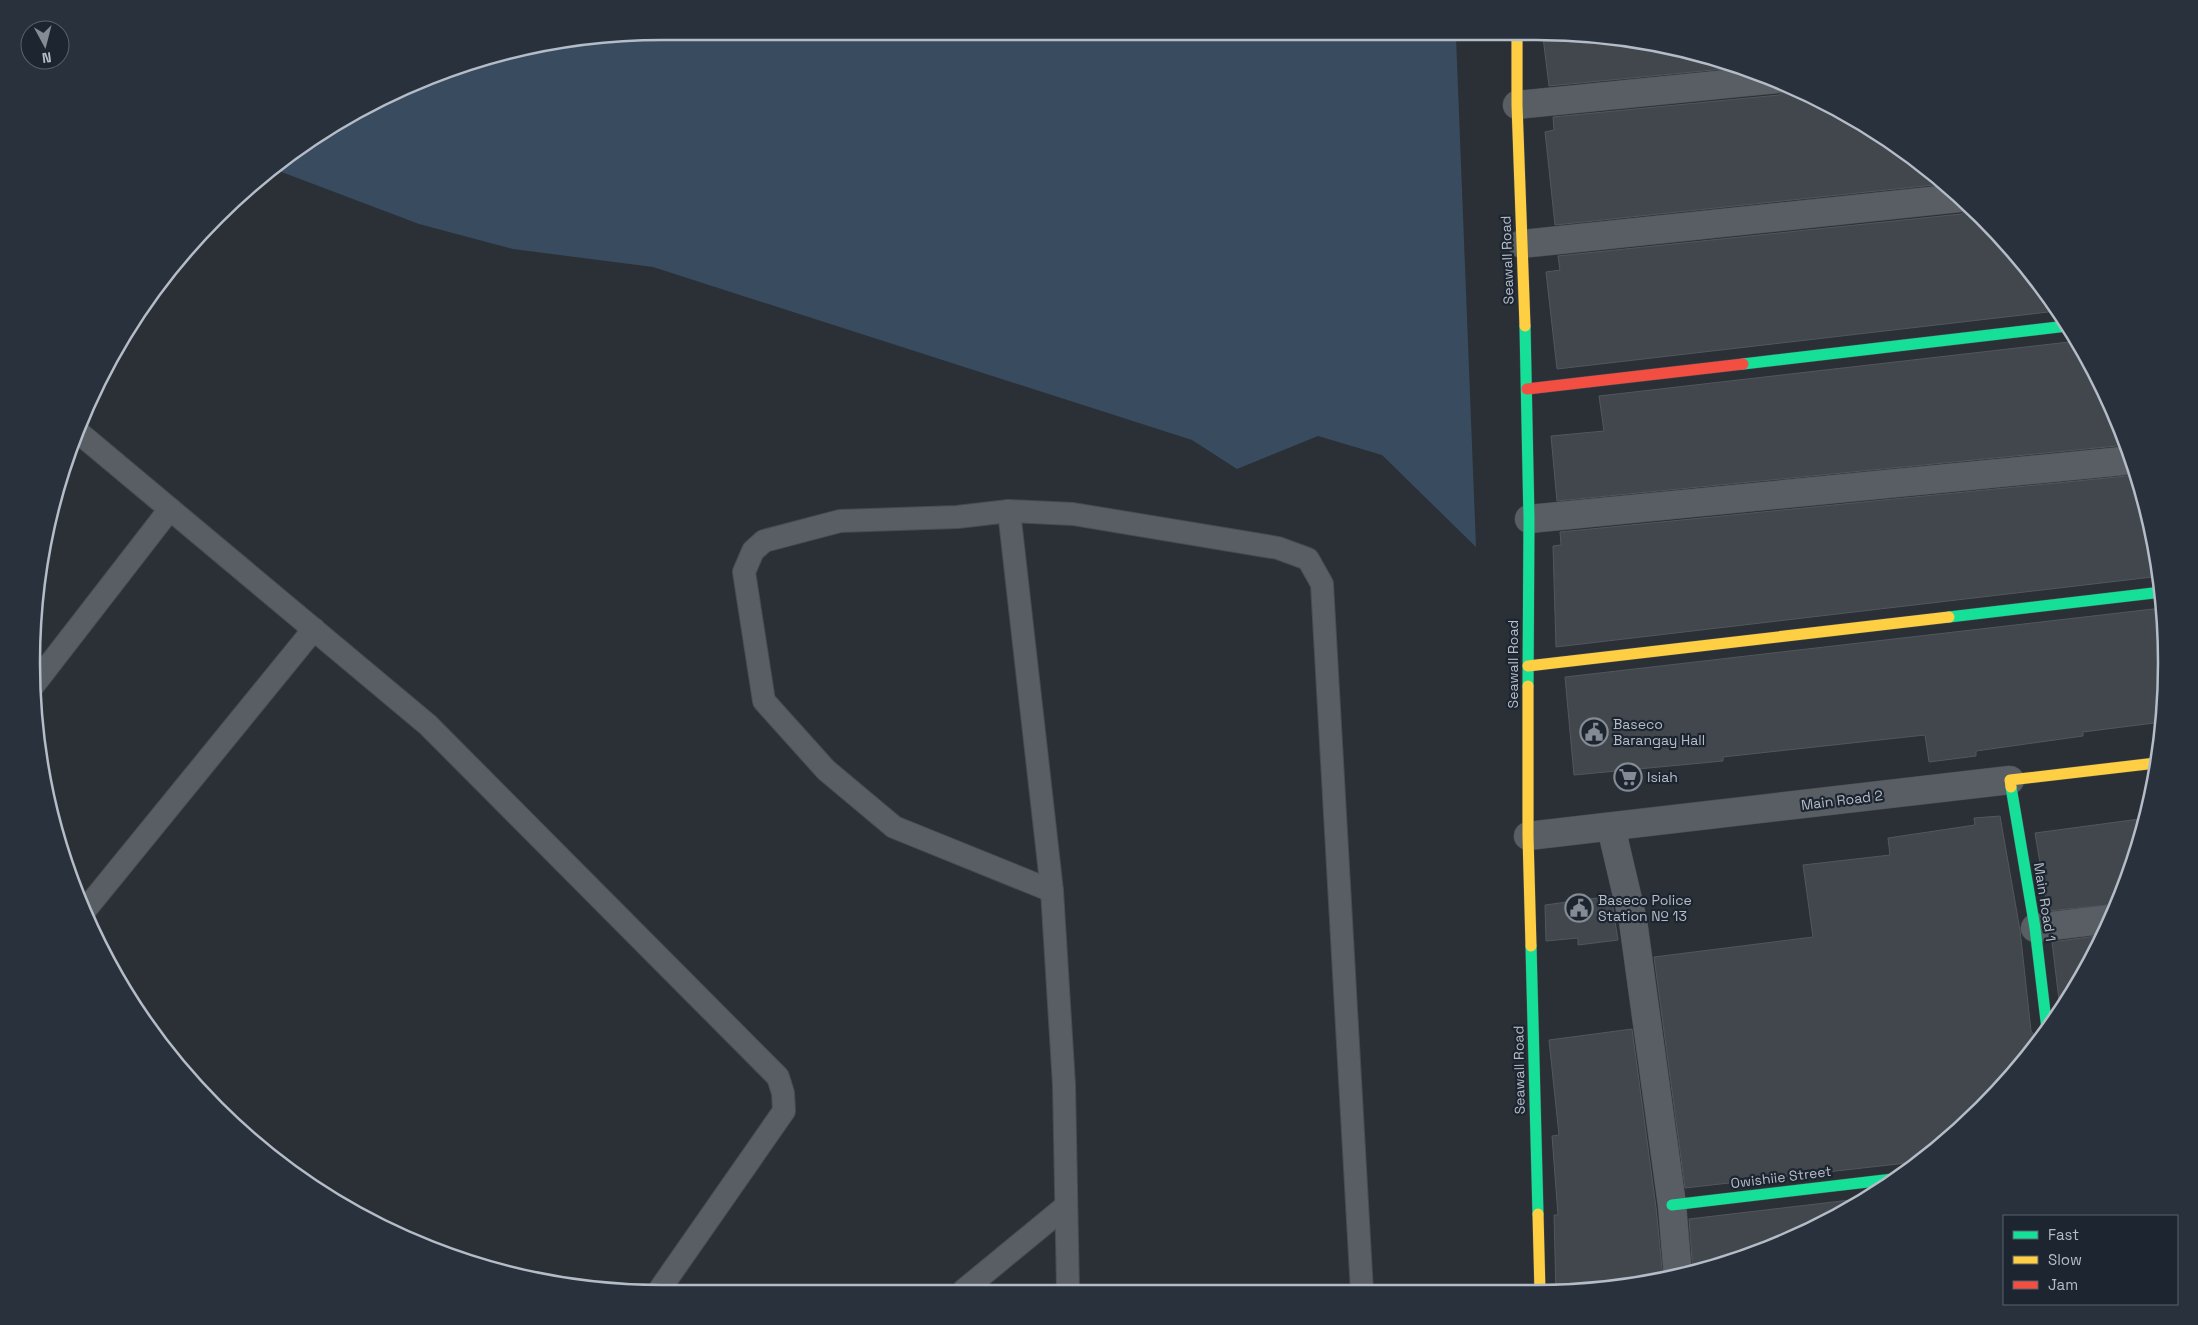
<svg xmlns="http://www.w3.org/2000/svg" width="2198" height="1325" viewBox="0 0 2198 1325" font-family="'Space Grotesk',sans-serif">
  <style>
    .water { fill: #394b5f }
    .building { fill: #42474d; stroke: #51575d }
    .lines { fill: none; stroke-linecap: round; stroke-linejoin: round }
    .lane-casing { stroke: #484c51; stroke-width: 24 }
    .street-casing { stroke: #484c51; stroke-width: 29 }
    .fast-casing { stroke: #484c51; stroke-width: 12 }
    .slow-casing { stroke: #484c51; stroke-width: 12 }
    .jam-casing { stroke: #484c51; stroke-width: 12 }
    .lane { stroke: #595e64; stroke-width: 22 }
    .street { stroke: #595e64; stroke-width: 28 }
    .fast { stroke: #16e098; stroke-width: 11 }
    .slow { stroke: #ffcf43; stroke-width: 11 }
    .jam { stroke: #f24e42; stroke-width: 11 }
    .labels { text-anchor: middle; stroke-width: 4.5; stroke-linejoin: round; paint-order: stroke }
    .street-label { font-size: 14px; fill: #b4bcc7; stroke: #1d2630 }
    .poi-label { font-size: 14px; fill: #b4bcc7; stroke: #1d2630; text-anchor: start }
    .rim { fill: none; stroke: #b4bcc7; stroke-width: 2.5 }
  </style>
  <rect width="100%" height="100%" fill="#2a3036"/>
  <path class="water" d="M580,37H1456L1476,547L1382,455L1318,436L1237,469L1192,440L653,267L513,249L419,224L271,168L383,96L460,65Z"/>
  <g class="building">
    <path d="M1543,37H1618L1734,68L1549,86Z"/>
    <path d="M1790,87L1920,162L1943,184L1555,225L1545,132L1554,130L1553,117L1779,95Z"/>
    <path d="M1970,209L2010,246L2057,311L1557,369L1546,272L1560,270L1558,256L1961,214Z"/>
    <path d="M2076,339L2082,347L2127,445L1557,501L1551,436L1604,431L1599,396L2069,342Z"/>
    <path d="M2137,475L2161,576L1556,647L1553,546L1561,545L1560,532Z"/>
    <path d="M2162,608L2165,704L2162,722L2083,732V736L1976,751V756L1929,762L1925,735L1723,757V761L1574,775L1565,677Z"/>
    <path d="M2000,816L2020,930L2031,1031L2039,1042L2036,1047L1952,1137L1920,1160L1898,1164L1685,1188L1654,957L1813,937L1803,865L1890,855L1888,838L1975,825L1974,818Z"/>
    <path d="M2147,818L2116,904L2048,911L2035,833Z"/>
    <path d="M1611,896L1618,940L1578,945V938L1546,941L1545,905Z"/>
    <path d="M2104,935L2101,942L2060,1008L2052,942Z"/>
    <path d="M1632,1029L1656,1207L1663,1278L1577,1292H1556L1554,1215H1558L1552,1136L1559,1135L1549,1040Z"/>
    <path d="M1867,1198L1851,1209L1693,1273L1689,1219Z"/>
  </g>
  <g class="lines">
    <g class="lane-casing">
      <g id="lane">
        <path d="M78,432L428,725L778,1077L783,1093L784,1111L660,1289"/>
        <path d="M1009,511L1052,891L1064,1085L1068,1290"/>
        <path d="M33,686L170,509"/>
        <path d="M1052,891L894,827L826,770L764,701L744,572L753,551L764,541L840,521L957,517L1009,511L1073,514L1278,548L1308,559L1322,584L1362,1292"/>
        <path d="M86,909L314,629"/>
        <path d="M964,1290L1066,1206"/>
      </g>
    </g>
    <g class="street-casing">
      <g id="street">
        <path d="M1517,105L1777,79"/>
        <path d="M1522,244L1959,198"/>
        <path d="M1529,519L2133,460"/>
        <path d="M1611,827L1633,921L1672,1205L1678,1276"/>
        <path d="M1528,836L2010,780"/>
        <path d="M2035,928L2110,919"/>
      </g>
    </g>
    <g class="fast-casing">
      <g id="fast">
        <path d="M1525,326L1529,519L1528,686"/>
        <path d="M1743,364L2067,326"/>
        <path d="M1949,617L2162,592"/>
        <path d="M2011,787L2035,928L2047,1029"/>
        <path d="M1531,946L1538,1214"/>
        <path d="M1672,1205L1893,1179"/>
      </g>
    </g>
    <g class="slow-casing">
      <g id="slow">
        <path d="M1517,37V105L1525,326"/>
        <path d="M1528,666L1949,617"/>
        <path d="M1528,686V836L1531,946"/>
        <path d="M2011,787L2010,780L2156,763"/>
        <path d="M1538,1214L1540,1292"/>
      </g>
    </g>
    <g class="jam-casing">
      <path id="jam" d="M1527,389L1743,364"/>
    </g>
    <use href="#lane" class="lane"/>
    <use href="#street" class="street"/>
    <use href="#fast" class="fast"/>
    <use href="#slow" class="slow"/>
    <use href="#jam" class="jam"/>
  </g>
  <defs>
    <g id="civic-ring" transform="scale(1.4375)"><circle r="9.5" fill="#1d2630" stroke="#848b94" stroke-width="1.5"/><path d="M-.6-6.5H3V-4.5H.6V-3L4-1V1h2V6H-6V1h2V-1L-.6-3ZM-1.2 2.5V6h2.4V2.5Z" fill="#848b94"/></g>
    <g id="supermarket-ring" transform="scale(1.4375)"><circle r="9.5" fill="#1d2630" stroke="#848b94" stroke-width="1.5"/><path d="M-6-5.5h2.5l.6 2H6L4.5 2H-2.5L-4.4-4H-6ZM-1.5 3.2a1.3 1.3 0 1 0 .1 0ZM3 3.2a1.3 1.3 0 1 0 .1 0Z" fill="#848b94"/></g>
  </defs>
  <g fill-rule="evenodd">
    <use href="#civic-ring" x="1594" y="732"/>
    <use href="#supermarket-ring" x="1628" y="777"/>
    <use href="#civic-ring" x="1579" y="908"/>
  </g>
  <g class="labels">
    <g class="street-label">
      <text transform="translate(1507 260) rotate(-92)" y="5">Seawall Road</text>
      <text transform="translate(1513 664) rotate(-90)" y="5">Seawall Road</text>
      <text transform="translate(1842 800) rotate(-7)" y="5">Main Road 2</text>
      <text transform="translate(2045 902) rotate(81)" y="5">Main Road 1</text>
      <text transform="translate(1519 1070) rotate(-91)" y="5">Seawall Road</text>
      <text transform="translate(1781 1177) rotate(-7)" y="5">Owishiie Street</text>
    </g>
    <g class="poi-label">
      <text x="1613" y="729">Baseco<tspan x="1613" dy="16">Barangay Hall</tspan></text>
      <text x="1647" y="782">Isiah</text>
      <text x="1598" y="905">Baseco Police<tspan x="1598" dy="16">Station № 13</tspan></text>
    </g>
  </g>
  <path d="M0 0H2198V1325H0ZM662 40H1536A622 622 0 0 1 2158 662V663A622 622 0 0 1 1536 1285H662A622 622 0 0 1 40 663V662A622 622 0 0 1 662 40Z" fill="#29323c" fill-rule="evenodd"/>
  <path class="rim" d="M662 40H1536A622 622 0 0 1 2158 662V663A622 622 0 0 1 1536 1285H662A622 622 0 0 1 40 663V662A622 622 0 0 1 662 40Z"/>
  <rect x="2003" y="1215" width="175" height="90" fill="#1d2630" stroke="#59626c"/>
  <rect x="2013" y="1231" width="25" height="8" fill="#16e098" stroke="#59626c"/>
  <text x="2048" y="1240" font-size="15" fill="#b4bcc7">Fast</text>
  <rect x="2013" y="1256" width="25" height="8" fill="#ffcf43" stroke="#59626c"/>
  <text x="2048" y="1265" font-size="15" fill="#b4bcc7">Slow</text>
  <rect x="2013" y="1281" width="25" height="8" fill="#f24e42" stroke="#59626c"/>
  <text x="2048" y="1290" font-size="15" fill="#b4bcc7">Jam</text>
  <g transform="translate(45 45) rotate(173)"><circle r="24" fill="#1d2630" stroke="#59626c"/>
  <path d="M0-4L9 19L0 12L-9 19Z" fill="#848b94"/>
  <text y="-8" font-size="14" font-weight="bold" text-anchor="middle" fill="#b4bcc7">N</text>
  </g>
</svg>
